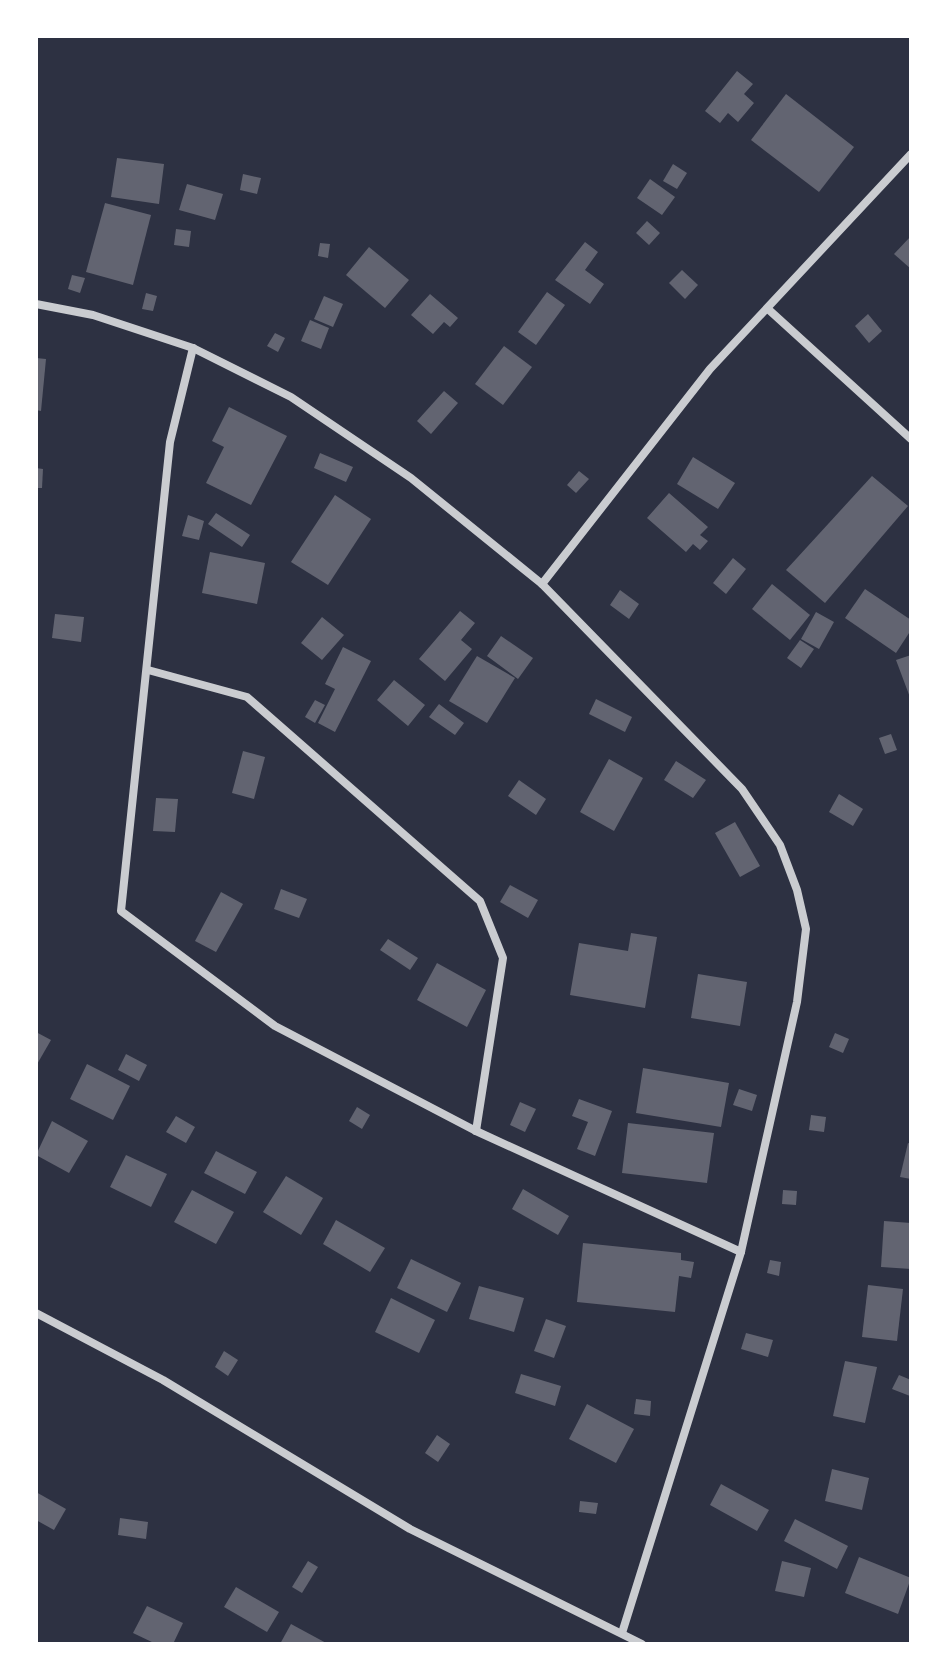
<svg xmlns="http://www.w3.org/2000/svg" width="947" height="1680" viewBox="0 0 947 1680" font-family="Jost,sans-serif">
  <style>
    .building { fill: #626471 }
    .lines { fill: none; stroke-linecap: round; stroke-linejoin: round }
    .minor { stroke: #caccd0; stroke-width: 8 }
  </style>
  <rect width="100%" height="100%" fill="#2d3142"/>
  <g class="building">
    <path d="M737,71L753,84L744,94L754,103L738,122L728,113L720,123L705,111Z"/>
    <path d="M786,94L854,147L819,192L751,140Z"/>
    <path d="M117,158L164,164L159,204L111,197Z"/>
    <path d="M673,164L687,173L677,189L663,181Z"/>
    <path d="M243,174L261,178L257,194L240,190Z"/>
    <path d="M650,179L675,197L662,215L637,198Z"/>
    <path d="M187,184L223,194L215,220L179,210Z"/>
    <path d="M105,203L151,215L133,285L86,272Z"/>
    <path d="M647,221L660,233L649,245L636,233Z"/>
    <path d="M176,229L191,231L189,247L174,245Z"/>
    <path d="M911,236V269L894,254Z"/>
    <path d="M585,242L598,252L585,270L604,284L590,304L555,280Z"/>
    <path d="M320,243L330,244L328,258L318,256Z"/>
    <path d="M369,247L409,280L385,308L346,275Z"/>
    <path d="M682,270L698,285L685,299L669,283Z"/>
    <path d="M72,275L85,278L80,293L68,289Z"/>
    <path d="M547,292L565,305L536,345L518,332Z"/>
    <path d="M146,293L157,296L153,311L142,309Z"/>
    <path d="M430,294L458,318L450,327L444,322L433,334L411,315Z"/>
    <path d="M324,296L343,304L333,327L314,319Z"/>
    <path d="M868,314L882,331L869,343L855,326Z"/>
    <path d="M310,320L329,328L321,349L301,341Z"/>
    <path d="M275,333L285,338L278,352L267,346Z"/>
    <path d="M504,346L532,367L503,405L475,384Z"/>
    <path d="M36,358L46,359L41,411L36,410Z"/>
    <path d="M444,391L458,403L431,434L417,421Z"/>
    <path d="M229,407L287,436L251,505L206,483L224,447L212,441Z"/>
    <path d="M320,453L353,467L346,482L314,468Z"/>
    <path d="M693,457L735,483L718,509L677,484Z"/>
    <path d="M36,468L43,469L42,488H36Z"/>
    <path d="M579,471L589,479L576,493L567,485Z"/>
    <path d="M872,476L908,506L825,603L786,570Z"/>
    <path d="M669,493L708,527L700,535L708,541L700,550L693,544L686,552L647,518Z"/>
    <path d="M335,495L371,519L328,585L291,562Z"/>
    <path d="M216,513L250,535L242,547L208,524Z"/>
    <path d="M188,515L204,521L199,540L182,536Z"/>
    <path d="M210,552L265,563L257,604L202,593Z"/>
    <path d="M733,558L746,569L726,594L713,583Z"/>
    <path d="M772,584L810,615L790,640L752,609Z"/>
    <path d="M865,589L911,620V630L896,653L845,618Z"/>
    <path d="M620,590L639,604L629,619L610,605Z"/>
    <path d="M460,611L475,623L461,640L472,649L445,681L419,659Z"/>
    <path d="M816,612L834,622L819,649L801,639Z"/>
    <path d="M55,614L84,617L81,642L52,638Z"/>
    <path d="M322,617L344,635L322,660L301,643Z"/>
    <path d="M501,636L533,658L518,679L487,656Z"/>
    <path d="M800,640L814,649L801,668L787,658Z"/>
    <path d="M343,647L371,661L335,732L318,723L335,689L325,684Z"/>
    <path d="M911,655V700L896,660Z"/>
    <path d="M477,656L515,678L487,723L449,701Z"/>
    <path d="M394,680L425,705L408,726L377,700Z"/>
    <path d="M596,699L632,717L625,732L589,714Z"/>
    <path d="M315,700L325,705L315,723L305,717Z"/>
    <path d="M439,704L464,723L455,735L429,717Z"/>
    <path d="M891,734L897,750L885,754L879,738Z"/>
    <path d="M243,751L265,757L254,799L232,793Z"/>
    <path d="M609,759L643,778L614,831L580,812Z"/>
    <path d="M676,761L706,780L693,798L664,780Z"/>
    <path d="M519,780L546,799L536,815L508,796Z"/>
    <path d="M839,794L863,809L853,826L829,812Z"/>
    <path d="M156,798L178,799L175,832L153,831Z"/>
    <path d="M735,822L760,866L740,877L715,833Z"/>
    <path d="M510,885L538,900L528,918L500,902Z"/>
    <path d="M281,889L307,899L299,918L274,909Z"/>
    <path d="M221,892L243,904L216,952L195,941Z"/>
    <path d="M631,933L657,937L645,1008L570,995L579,943L628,951Z"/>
    <path d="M388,939L418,958L410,970L380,950Z"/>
    <path d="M437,963L486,990L467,1027L417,1000Z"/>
    <path d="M698,974L747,982L740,1026L691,1018Z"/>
    <path d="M36,1032L51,1040L36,1066Z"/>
    <path d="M835,1033L849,1039L843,1053L829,1047Z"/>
    <path d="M126,1054L147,1065L139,1081L118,1070Z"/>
    <path d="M87,1064L130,1086L113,1120L70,1099Z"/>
    <path d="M643,1068L729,1083L721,1127L636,1113Z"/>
    <path d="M739,1089L757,1095L752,1111L733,1105Z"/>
    <path d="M579,1099L612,1111L595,1156L577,1149L588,1122L572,1116Z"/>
    <path d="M520,1102L536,1109L525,1132L510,1125Z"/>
    <path d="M357,1107L370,1115L362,1129L349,1121Z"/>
    <path d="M811,1115L826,1117L824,1132L809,1130Z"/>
    <path d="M176,1116L195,1127L186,1143L166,1132Z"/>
    <path d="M52,1121L88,1141L69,1173L36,1155Z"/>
    <path d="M628,1123L714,1133L707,1183L622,1173Z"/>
    <path d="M908,1143L911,1144V1179L900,1177Z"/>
    <path d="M216,1151L257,1172L245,1194L204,1173Z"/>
    <path d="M126,1155L167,1174L151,1207L110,1187Z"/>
    <path d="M286,1176L323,1198L301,1235L263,1212Z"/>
    <path d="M523,1189L569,1216L558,1235L512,1209Z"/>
    <path d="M192,1190L234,1212L216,1244L174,1222Z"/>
    <path d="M783,1190L797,1191L796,1205L782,1204Z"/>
    <path d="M336,1220L385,1248L370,1272L323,1244Z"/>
    <path d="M884,1221L911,1223V1269L881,1267Z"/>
    <path d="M583,1243L681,1253V1260L694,1262L691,1278L679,1276L675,1312L577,1302Z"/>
    <path d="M411,1259L461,1283L447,1312L397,1288Z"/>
    <path d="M770,1260L781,1262L779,1276L767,1273Z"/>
    <path d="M868,1285L903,1289L897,1341L862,1337Z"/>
    <path d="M479,1286L524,1298L514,1332L469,1319Z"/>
    <path d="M391,1298L435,1320L419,1353L375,1332Z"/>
    <path d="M546,1319L566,1326L554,1358L534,1351Z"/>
    <path d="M746,1333L773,1340L768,1357L741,1349Z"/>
    <path d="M224,1351L238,1360L228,1376L215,1367Z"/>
    <path d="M845,1361L877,1367L865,1423L833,1416Z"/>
    <path d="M521,1374L561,1386L555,1406L515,1393Z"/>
    <path d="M899,1375L911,1380L910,1396L892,1389Z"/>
    <path d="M636,1399L651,1401L650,1416L634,1414Z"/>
    <path d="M587,1404L634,1429L616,1463L569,1439Z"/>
    <path d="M437,1435L450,1444L438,1462L425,1453Z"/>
    <path d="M832,1469L869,1478L862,1510L825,1501Z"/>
    <path d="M721,1484L769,1510L757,1531L710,1505Z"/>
    <path d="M36,1492L66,1509L54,1530L36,1520Z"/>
    <path d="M580,1501L598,1503L596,1514L579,1512Z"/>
    <path d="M120,1518L148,1522L146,1539L118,1535Z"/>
    <path d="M795,1519L848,1546L837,1569L784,1541Z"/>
    <path d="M859,1557L911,1578L898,1614L845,1593Z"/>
    <path d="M308,1561L318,1567L302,1593L292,1587Z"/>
    <path d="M782,1561L811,1568L804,1597L775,1591Z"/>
    <path d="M236,1587L279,1612L267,1632L224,1607Z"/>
    <path d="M147,1606L183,1623L173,1644H156L133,1633Z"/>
    <path d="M291,1624L328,1644H280Z"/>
  </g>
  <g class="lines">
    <g class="minor">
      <path d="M36,304L93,315L193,348L291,397L411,478L542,584L742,789L780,845L797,890L806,929L797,1002L741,1252L622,1633"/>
      <path d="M768,309L911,439"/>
      <path d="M193,348L170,442L121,911L275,1026L476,1131L741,1252"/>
      <path d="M542,584L710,369L911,154"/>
      <path d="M148,670L247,697L480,901L503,958L476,1131"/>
      <path d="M36,1313L163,1380L410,1529L642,1644"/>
    </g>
  </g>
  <rect width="947" height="1680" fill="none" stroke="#ffffff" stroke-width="76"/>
</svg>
